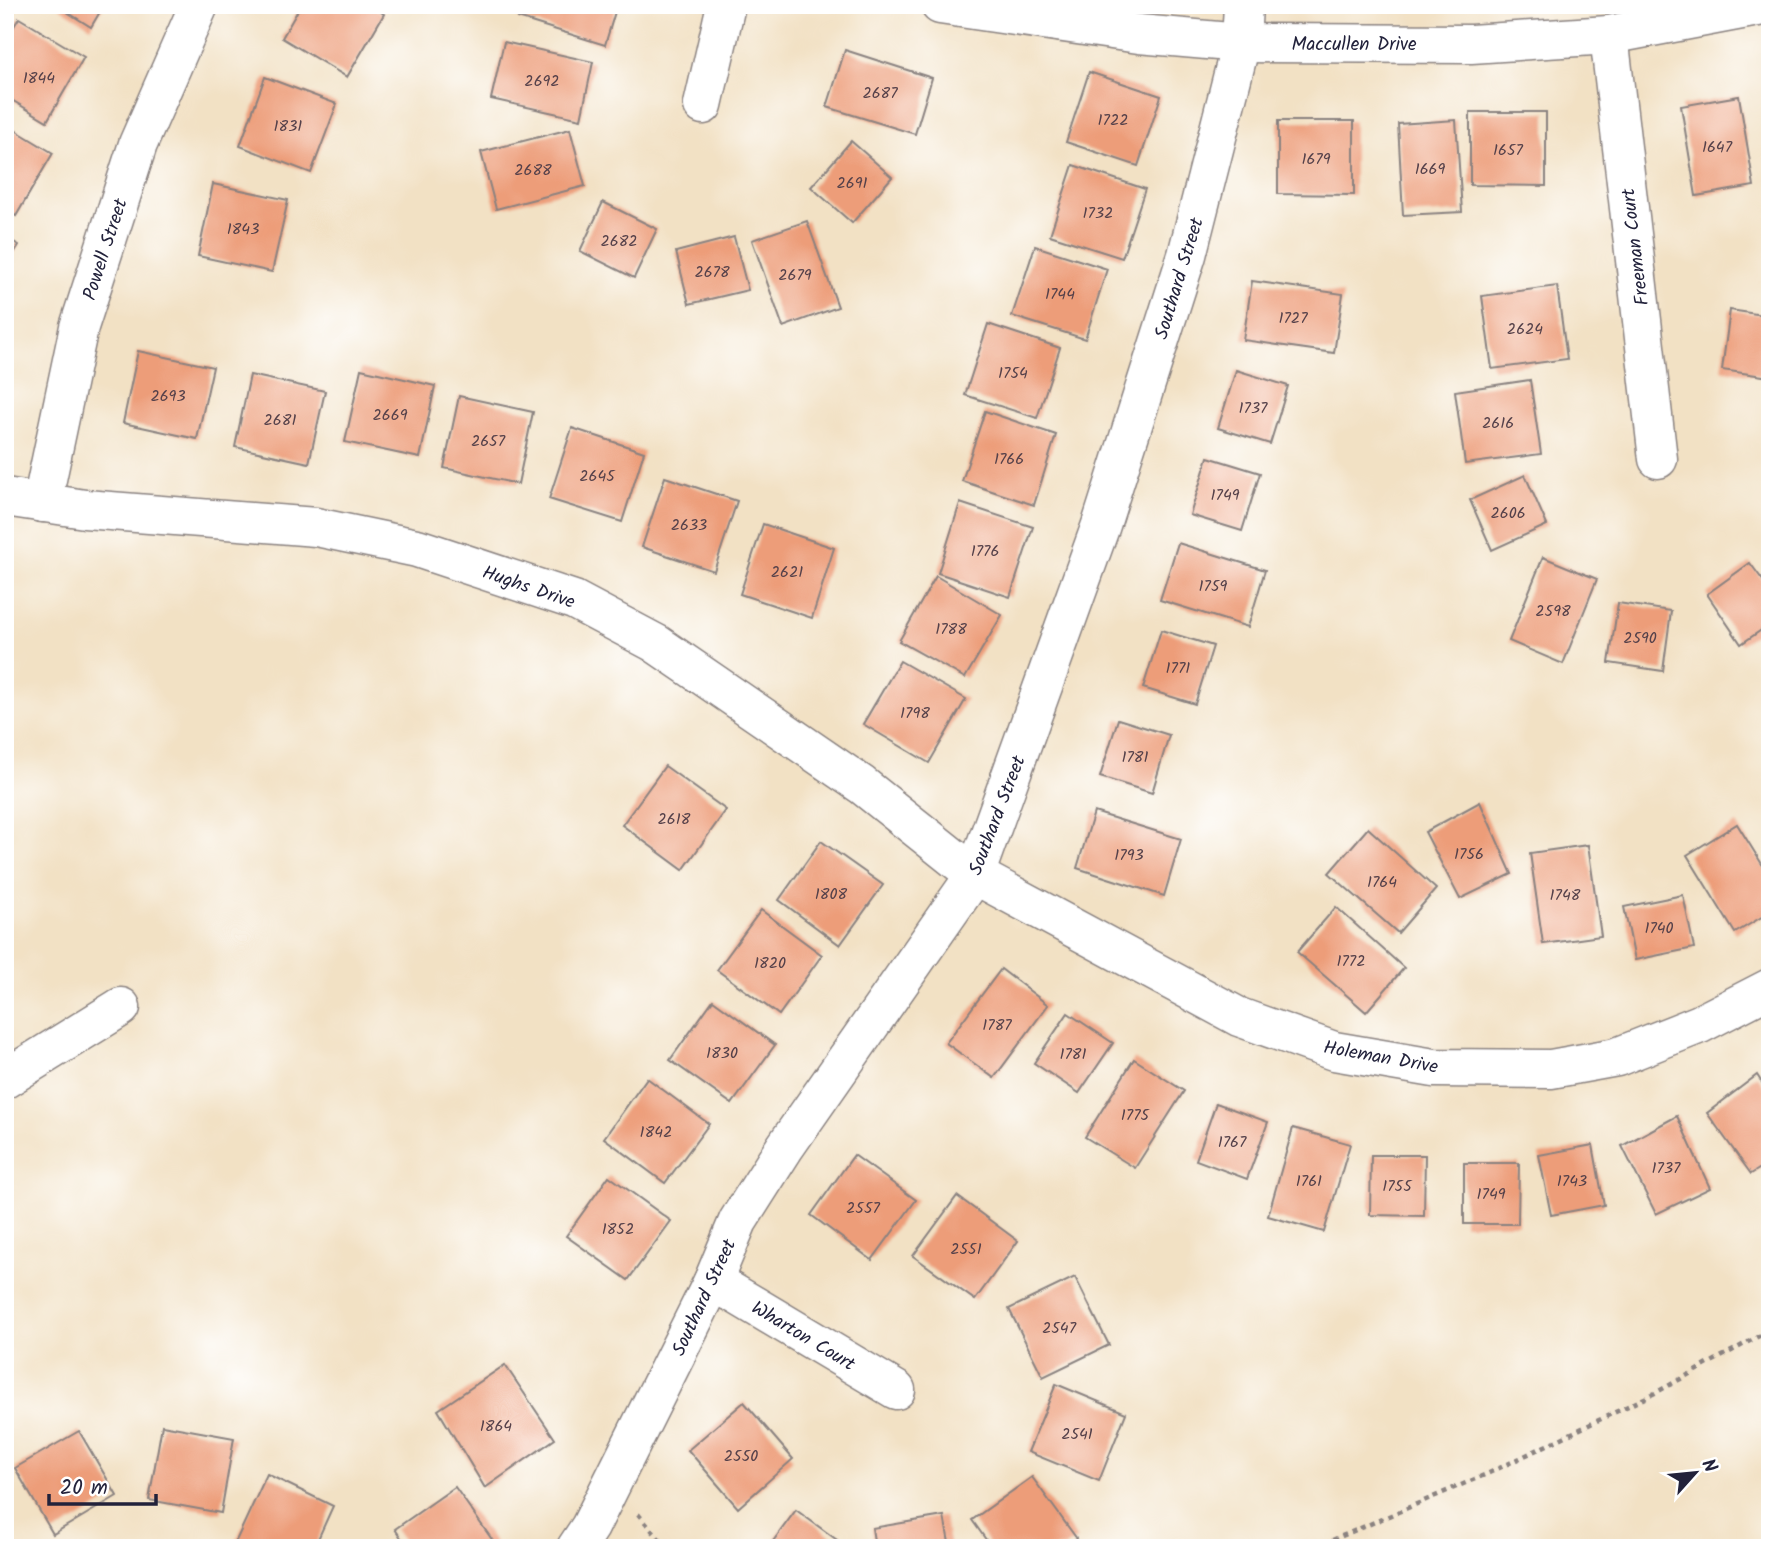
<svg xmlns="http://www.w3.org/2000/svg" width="1775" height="1553" viewBox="0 0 1775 1553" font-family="Kalam,sans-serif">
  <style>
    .building { fill: #ed9d79 }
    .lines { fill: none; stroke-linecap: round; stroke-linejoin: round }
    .minor-casing { stroke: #8a8280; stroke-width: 41 }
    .path { stroke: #8a8280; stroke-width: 4.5; stroke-dasharray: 5 5; stroke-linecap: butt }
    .minor { stroke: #fff; stroke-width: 38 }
    .labels { text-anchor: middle; stroke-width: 5; stroke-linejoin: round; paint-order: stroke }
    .number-label { font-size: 16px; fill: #55414a }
    .street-label { font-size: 19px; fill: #22223b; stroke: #fff }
  </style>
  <rect width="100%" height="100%" fill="#fff"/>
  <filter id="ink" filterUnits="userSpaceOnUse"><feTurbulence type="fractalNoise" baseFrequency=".0143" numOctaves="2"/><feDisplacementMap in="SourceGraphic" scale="14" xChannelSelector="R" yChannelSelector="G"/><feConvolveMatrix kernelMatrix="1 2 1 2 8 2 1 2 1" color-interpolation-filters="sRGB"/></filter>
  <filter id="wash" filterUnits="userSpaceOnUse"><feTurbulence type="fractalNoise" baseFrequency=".00686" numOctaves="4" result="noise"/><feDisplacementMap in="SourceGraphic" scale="28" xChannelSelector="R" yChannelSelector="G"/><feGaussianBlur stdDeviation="1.57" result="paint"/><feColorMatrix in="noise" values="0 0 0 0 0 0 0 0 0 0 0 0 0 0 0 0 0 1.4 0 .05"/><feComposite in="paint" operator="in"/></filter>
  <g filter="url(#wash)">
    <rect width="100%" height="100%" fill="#f2e1c4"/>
    <g id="blocks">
      <g class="building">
        <path d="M56,5H104L91,27Z"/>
        <path d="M301,5H370L384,14L347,77L282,38Z"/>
        <path d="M522,5H617L605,45L518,18Z"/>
        <path d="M19,18L84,57L47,121L5,96V41Z"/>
        <path d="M504,42L593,62L581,119L491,99Z"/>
        <path d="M845,50L932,78L915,134L827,107Z"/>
        <path d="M1089,72L1161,96L1138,166L1066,142Z"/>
        <path d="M265,77L337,104L311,173L240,146Z"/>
        <path d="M1739,96L1754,186L1696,196L1681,106Z"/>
        <path d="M1470,112H1546V186L1470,185Z"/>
        <path d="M1456,120L1462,212L1403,215L1398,124Z"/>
        <path d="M1278,121H1354V195L1278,194Z"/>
        <path d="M5,124L53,153L16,216L5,209Z"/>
        <path d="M570,129L585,186L496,209L481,152Z"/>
        <path d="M851,141L892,177L852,223L811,187Z"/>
        <path d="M1073,165L1145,189L1122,258L1050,235Z"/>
        <path d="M213,184L288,200L272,272L198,256Z"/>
        <path d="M603,202L657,229L634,278L580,251Z"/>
        <path d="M807,221L838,307L783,327L752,240Z"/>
        <path d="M5,237L19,245L5,267Z"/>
        <path d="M734,237L748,290L689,304L676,252Z"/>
        <path d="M1035,246L1107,269L1085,339L1012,316Z"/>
        <path d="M1252,281L1343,294L1334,353L1243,340Z"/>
        <path d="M1557,286L1567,359L1492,369L1482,296Z"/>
        <path d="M1730,310L1770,316V377L1722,370Z"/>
        <path d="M988,324L1060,348L1037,418L965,395Z"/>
        <path d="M138,351L213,367L197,439L123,423Z"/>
        <path d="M361,369L435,386L420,458L345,442Z"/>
        <path d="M1236,370L1288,386L1270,444L1218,428Z"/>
        <path d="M250,375L325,391L309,463L235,447Z"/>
        <path d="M1530,380L1541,454L1465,464L1455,391Z"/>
        <path d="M459,396L533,412L518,484L444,468Z"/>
        <path d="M985,411L1056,435L1034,505L962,481Z"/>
        <path d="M572,428L644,452L622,522L549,499Z"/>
        <path d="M1208,457L1260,473L1242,531L1190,515Z"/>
        <path d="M1525,475L1547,525L1492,550L1470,500Z"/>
        <path d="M665,477L737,501L714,571L642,547Z"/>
        <path d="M960,503L1033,527L1010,597L938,573Z"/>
        <path d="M763,524L834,548L812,618L740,594Z"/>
        <path d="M1178,543L1265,570L1248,627L1160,600Z"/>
        <path d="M1543,557L1597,579L1563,664L1509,641Z"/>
        <path d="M1750,563L1770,590V624L1741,644L1707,594Z"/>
        <path d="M936,576L1002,615L965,678L899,641Z"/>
        <path d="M1618,603L1671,611L1663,671L1609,663Z"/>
        <path d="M1161,630L1213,646L1195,704L1143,688Z"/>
        <path d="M900,661L966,699L929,763L863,724Z"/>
        <path d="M1118,719L1169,735L1152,793L1100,777Z"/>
        <path d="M665,766L726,810L683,870L622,825Z"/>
        <path d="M1480,802L1512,874L1460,899L1425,832Z"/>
        <path d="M1094,812L1181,839L1164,896L1077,868Z"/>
        <path d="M1737,824L1770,877V912L1735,933L1687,855Z"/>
        <path d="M1368,828L1436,889L1398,933L1329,873Z"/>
        <path d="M821,841L883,885L840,945L779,900Z"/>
        <path d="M1588,845L1601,936L1543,944L1530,853Z"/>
        <path d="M1683,895L1694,948L1635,960L1624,907Z"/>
        <path d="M1336,907L1404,968L1366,1012L1297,952Z"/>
        <path d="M761,910L822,955L779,1015L717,970Z"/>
        <path d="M1001,969L1048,1005L994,1078L946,1043Z"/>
        <path d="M713,1000L775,1045L732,1104L670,1060Z"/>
        <path d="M1068,1013L1113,1043L1079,1093L1034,1063Z"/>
        <path d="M1134,1059L1184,1091L1135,1168L1085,1137Z"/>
        <path d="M1757,1075L1770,1095V1162L1751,1174L1707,1113Z"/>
        <path d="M647,1078L709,1124L665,1183L604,1138Z"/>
        <path d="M1216,1103L1268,1122L1247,1179L1196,1160Z"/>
        <path d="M1677,1116L1710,1188L1656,1214L1622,1146Z"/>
        <path d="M1293,1128L1350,1144L1324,1232L1268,1216Z"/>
        <path d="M1593,1145L1604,1205L1551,1215L1539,1155Z"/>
        <path d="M854,1155L916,1200L872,1260L811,1215Z"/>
        <path d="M1371,1155H1425L1424,1216L1370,1215Z"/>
        <path d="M1464,1163H1519L1518,1224H1464Z"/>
        <path d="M609,1176L671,1221L628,1280L566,1236Z"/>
        <path d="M957,1196L1018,1241L975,1300L913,1256Z"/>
        <path d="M1075,1277L1109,1345L1043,1377L1009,1309Z"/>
        <path d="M505,1365L555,1439L485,1488L438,1410Z"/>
        <path d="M1056,1384L1126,1413L1099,1481L1028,1452Z"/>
        <path d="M744,1402L793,1459L738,1508L688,1450Z"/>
        <path d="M162,1425L234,1438L221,1513L149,1500Z"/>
        <path d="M79,1431L117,1496L53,1534L15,1468Z"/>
        <path d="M267,1474L333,1506L314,1548H245L235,1543Z"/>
        <path d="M1032,1477L1077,1539L1064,1548H992L972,1520Z"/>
        <path d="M455,1487L498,1548H408L395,1529Z"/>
        <path d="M796,1510L848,1548H768Z"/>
        <path d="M944,1516L950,1548H875L872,1528Z"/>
      </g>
    </g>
  </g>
  <g filter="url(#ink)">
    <use href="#blocks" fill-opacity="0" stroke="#8a8280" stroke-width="2"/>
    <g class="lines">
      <g class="minor-casing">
        <g id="minor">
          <path d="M940,5L1139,34L1241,43L1471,44L1609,35L1768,5"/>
          <path d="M1609,35L1658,459"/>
          <path d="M703,105L726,5"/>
          <path d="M5,497L85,509L316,527L417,548L574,600L655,643L862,785L975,875L1239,1017L1334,1051L1434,1068L1551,1069L1617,1057L1700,1024L1770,988"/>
          <path d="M42,503L79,327L138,144L199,5"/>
          <path d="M5,1079L121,1007"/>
          <path d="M713,1281L896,1390"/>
          <path d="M576,1548L590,1527L713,1281L738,1221L785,1147L975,875L1101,525L1187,255L1241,43L1243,5"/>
        </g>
      </g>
      <g class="path">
        <path d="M638,1514L667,1548"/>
        <path d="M1314,1548L1489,1473L1655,1393L1770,1330"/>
      </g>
      <use href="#minor" class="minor"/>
    </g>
  </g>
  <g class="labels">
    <g class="number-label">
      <text x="39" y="83">1844</text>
      <text x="542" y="86">2692</text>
      <text x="880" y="98">2687</text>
      <text x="1113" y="125">1722</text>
      <text x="288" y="131">1831</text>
      <text x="1717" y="152">1647</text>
      <text x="1508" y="155">1657</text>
      <text x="1316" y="164">1679</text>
      <text x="1430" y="174">1669</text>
      <text x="533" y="175">2688</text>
      <text x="852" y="188">2691</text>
      <text x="1098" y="218">1732</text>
      <text x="243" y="234">1843</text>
      <text x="619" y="246">2682</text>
      <text x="712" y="277">2678</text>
      <text x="795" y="280">2679</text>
      <text x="1060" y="299">1744</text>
      <text x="1293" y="323">1727</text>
      <text x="1525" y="334">2624</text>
      <text x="1013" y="378">1754</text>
      <text x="168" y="401">2693</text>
      <text x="1253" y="413">1737</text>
      <text x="390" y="420">2669</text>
      <text x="280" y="425">2681</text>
      <text x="1498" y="428">2616</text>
      <text x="488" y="446">2657</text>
      <text x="1009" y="464">1766</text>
      <text x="597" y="481">2645</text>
      <text x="1225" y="500">1749</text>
      <text x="1508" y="518">2606</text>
      <text x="689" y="530">2633</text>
      <text x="985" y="556">1776</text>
      <text x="787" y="577">2621</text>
      <text x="1213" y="591">1759</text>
      <text x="1553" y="616">2598</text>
      <text x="951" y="634">1788</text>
      <text x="1640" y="643">2590</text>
      <text x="1178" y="673">1771</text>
      <text x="915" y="718">1798</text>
      <text x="1135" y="762">1781</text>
      <text x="674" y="824">2618</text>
      <text x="1469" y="859">1756</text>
      <text x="1129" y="860">1793</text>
      <text x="1382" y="887">1764</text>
      <text x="831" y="899">1808</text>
      <text x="1565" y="900">1748</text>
      <text x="1659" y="933">1740</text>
      <text x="1351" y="966">1772</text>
      <text x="770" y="968">1820</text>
      <text x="997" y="1030">1787</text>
      <text x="722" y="1058">1830</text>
      <text x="1073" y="1059">1781</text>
      <text x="1135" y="1120">1775</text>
      <text x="656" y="1137">1842</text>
      <text x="1232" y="1147">1767</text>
      <text x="1666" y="1173">1737</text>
      <text x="1309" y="1186">1761</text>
      <text x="1572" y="1186">1743</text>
      <text x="1397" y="1191">1755</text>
      <text x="1491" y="1199">1749</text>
      <text x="863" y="1213">2557</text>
      <text x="618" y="1234">1852</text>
      <text x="966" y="1254">2551</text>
      <text x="1059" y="1333">2547</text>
      <text x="496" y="1431">1864</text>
      <text x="1077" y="1439">2541</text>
      <text x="741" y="1461">2550</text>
    </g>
    <g class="street-label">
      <text x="1354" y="50">Maccullen Drive</text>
      <text transform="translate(1634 247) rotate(-97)" y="7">Freeman Court</text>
      <text transform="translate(104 249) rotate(-72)" y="7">Powell Street</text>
      <text transform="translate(1178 278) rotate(-73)" y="7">Southard Street</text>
      <text transform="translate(529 586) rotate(19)" y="7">Hughs Drive</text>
      <text transform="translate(996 815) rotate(-69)" y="7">Southard Street</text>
      <text transform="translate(1381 1056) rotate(10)" y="7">Holeman Drive</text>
      <text transform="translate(703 1297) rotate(-65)" y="7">Southard Street</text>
      <text transform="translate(804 1335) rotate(31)" y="7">Wharton Court</text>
    </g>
  </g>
  <rect width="1775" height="1553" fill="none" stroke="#fff" stroke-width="28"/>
  <g transform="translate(1695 1473) rotate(63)" stroke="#ffffff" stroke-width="5" paint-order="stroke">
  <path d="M0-5L12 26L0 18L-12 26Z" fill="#22223b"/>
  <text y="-10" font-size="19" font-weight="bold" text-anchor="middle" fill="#22223b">N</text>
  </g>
  <path d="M49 1494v10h107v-10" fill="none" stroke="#22223b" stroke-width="3.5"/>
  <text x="60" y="1494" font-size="21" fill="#22223b" stroke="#ffffff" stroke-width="5" paint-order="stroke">20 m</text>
</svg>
